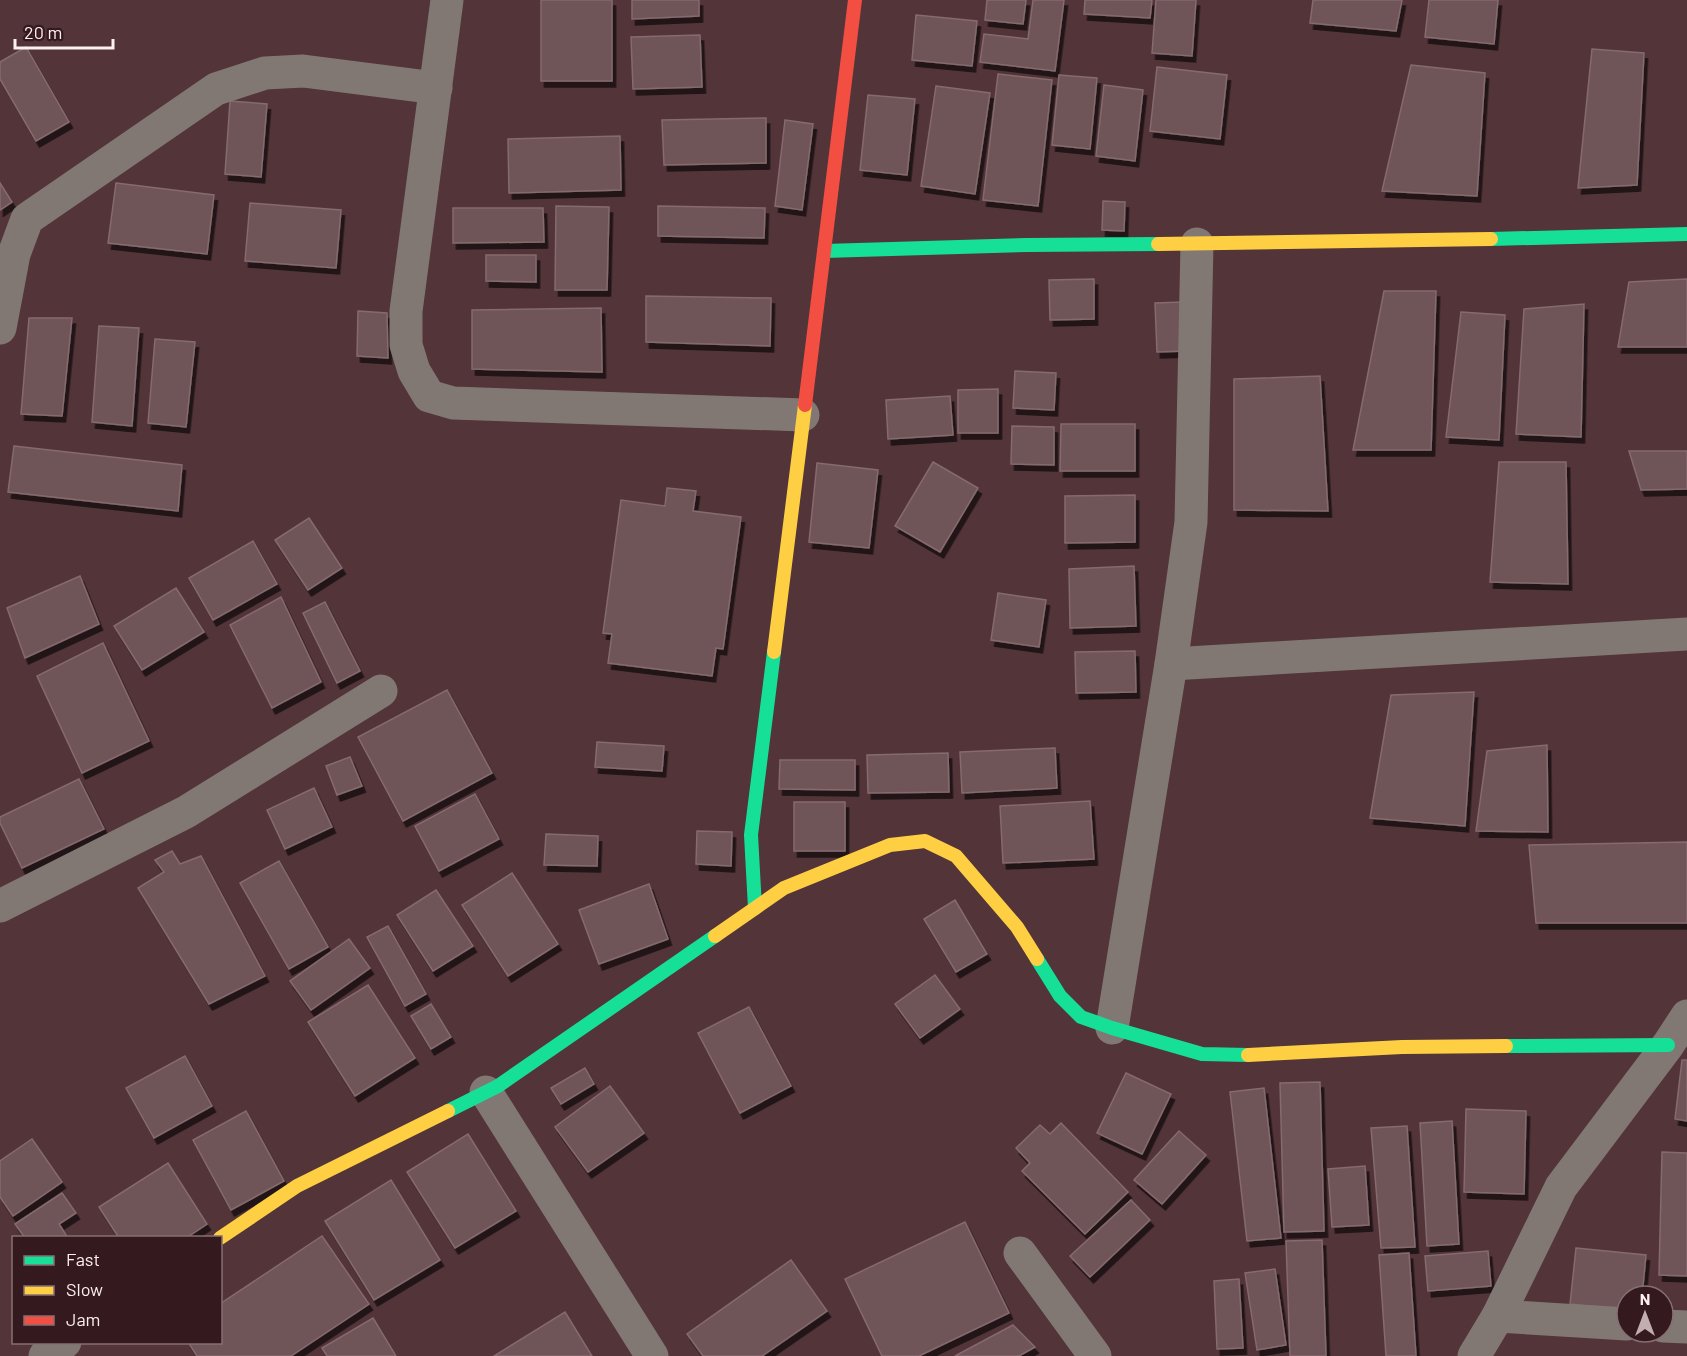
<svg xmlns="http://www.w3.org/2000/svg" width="1687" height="1356" viewBox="0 0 1687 1356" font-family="Barlow,sans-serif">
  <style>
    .building { fill: #6f5459; stroke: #856a6e; stroke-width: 1.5; filter: url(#shadow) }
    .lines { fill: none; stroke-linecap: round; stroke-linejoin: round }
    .street { stroke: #827873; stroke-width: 33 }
    .fast { stroke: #16e098; stroke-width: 14 }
    .slow { stroke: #ffcf43; stroke-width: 14 }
    .jam { stroke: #f24e42; stroke-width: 14 }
  </style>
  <defs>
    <filter id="shadow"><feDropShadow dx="3.5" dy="6" stdDeviation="0" flood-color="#0009"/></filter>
  </defs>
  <rect width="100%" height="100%" fill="#523439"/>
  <g class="building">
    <rect x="541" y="0" width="71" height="81"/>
    <path d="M632,0H699V16L632,19Z"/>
    <path d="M987,0H1026L1023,24L985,20Z"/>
    <path d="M1033,0H1064L1055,71L980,62L984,34L1028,39Z"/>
    <path d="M1085,0H1152L1150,18L1084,14Z"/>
    <path d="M1156,0H1196L1192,56L1152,53Z"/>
    <path d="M1313,0H1402L1396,31L1310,23Z"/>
    <path d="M1429,0H1498L1494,44L1425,37Z"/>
    <path d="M916,15L977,21L972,66L912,60Z"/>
    <path d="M700,35L702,87L633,89L631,37Z"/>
    <path d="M26,47L69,122L36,141L0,79V62Z"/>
    <path d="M1592,49L1644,53L1637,185L1578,188Z"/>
    <path d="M1411,65L1485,73L1477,196L1382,191Z"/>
    <path d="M1157,67L1227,75L1220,139L1150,131Z"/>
    <path d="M998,74L1052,80L1038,206L983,200Z"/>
    <path d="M1059,75L1097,78L1090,149L1052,145Z"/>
    <path d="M1104,85L1143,90L1135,161L1096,156Z"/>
    <path d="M936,86L990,93L975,194L921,186Z"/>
    <path d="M868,95L915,99L907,175L860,170Z"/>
    <path d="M230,101L267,104L261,177L225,174Z"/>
    <path d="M766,118V163L664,165L662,120Z"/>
    <path d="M785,120L813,124L802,210L775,206Z"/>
    <path d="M620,136L621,190L509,193L508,139Z"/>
    <path d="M0,183L12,202L0,210Z"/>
    <path d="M116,183L214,195L207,254L108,243Z"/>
    <path d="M1103,201L1125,202L1124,231L1102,230Z"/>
    <path d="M250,203L341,210L336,268L245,261Z"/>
    <path d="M556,206L609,207L607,290H555Z"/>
    <path d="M658,206L765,208L764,238L658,236Z"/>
    <path d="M453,208H543L544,242L453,243Z"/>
    <path d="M486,255H536V282L486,281Z"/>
    <path d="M1094,279V319L1050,320L1049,280Z"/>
    <path d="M1687,279V347H1618L1629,282Z"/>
    <path d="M1384,291H1436L1431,450H1353Z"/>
    <path d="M646,296L771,298L770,346L646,342Z"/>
    <path d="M1183,302L1185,351L1157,352L1155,303Z"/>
    <path d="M1584,304L1581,437L1516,434L1524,309Z"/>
    <path d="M601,308L602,372L472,369V310Z"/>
    <path d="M358,311L387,313L388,358L357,356Z"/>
    <path d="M1461,312L1505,315L1499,440L1446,437Z"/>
    <path d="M29,318H72L62,416L21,414Z"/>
    <path d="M99,326L139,328L132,426L92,422Z"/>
    <path d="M155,339L195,342L186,427L148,423Z"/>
    <path d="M1015,371L1056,373L1054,410L1013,408Z"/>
    <path d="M1320,376L1328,511L1234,510V379Z"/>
    <path d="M998,389V433H958V390Z"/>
    <path d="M950,396L953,435L888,439L886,400Z"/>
    <path d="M1061,424H1135V471H1060Z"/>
    <path d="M1012,426L1054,427V465L1011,464Z"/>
    <path d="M14,446L182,465L178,511L8,492Z"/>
    <path d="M1629,451H1687V489L1641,490Z"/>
    <path d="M933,462L978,488L940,552L895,526Z"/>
    <path d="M1499,462H1566L1568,584L1490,582Z"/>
    <path d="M817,463L878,470L869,548L809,542Z"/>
    <path d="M667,488L696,491L693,511L741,517L723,649L716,648L712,676L608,663L612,634L603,633L621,500L665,506Z"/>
    <path d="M1135,495V542L1065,543V496Z"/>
    <path d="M309,518L342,568L308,590L275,540Z"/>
    <path d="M253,541L277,584L213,620L189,578Z"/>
    <path d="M1134,566L1136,626L1070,628L1069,569Z"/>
    <path d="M80,576L99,624L25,658L7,608Z"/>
    <path d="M176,588L204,632L142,670L114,626Z"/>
    <path d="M998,593L1046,600L1039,647L991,640Z"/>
    <path d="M281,597L321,682L272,708L230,625Z"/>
    <path d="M325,602L360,671L337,683L303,613Z"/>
    <path d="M103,643L149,741L82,773L37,676Z"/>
    <path d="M1135,651L1136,692L1076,693L1075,652Z"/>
    <path d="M447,690L492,773L403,821L358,737Z"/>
    <path d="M1474,692L1465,826L1370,818L1391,695Z"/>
    <path d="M597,742L664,746L662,771L595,767Z"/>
    <path d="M1547,745L1548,832L1476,831L1487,751Z"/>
    <path d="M1055,748L1057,788L962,793L960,752Z"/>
    <path d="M948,753L949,792L868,793L867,755Z"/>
    <path d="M350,757L362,786L337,795L326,766Z"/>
    <path d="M780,760H855V790L779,789Z"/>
    <path d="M79,779L104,829L22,868L0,823V817Z"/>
    <path d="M314,788L332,827L285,849L267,810Z"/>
    <path d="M475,794L499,839L439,871L415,826Z"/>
    <path d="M1090,801L1094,859L1003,863L1000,806Z"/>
    <rect x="794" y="802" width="51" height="49"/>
    <path d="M697,831L732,832L731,866L696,864Z"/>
    <path d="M546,834L598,836L597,866L544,865Z"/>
    <path d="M1687,842V923H1536L1529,845Z"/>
    <path d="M172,851L180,864L201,856L265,976L209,1004L138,888L164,872L155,860Z"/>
    <path d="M279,861L328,947L289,969L240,883Z"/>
    <path d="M512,873L558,944L508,976L462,905Z"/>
    <path d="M649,884L668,939L599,964L579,910Z"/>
    <path d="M436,890L473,946L433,971L397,915Z"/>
    <path d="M955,900L987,954L956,972L924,919Z"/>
    <path d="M388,926L426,994L405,1006L367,937Z"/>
    <path d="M349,939L370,968L311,1010L290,981Z"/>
    <path d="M935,975L960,1009L920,1038L895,1004Z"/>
    <path d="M368,985L415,1058L355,1096L308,1022Z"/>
    <path d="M431,1004L451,1037L431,1049L411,1016Z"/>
    <path d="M749,1007L791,1086L740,1113L698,1033Z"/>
    <path d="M185,1056L212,1106L154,1138L126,1088Z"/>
    <path d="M1682,1060H1687V1121L1675,1119Z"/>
    <path d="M585,1068L594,1084L561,1104L551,1088Z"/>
    <path d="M1126,1073L1171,1094L1142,1154L1097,1133Z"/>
    <path d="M1320,1082L1324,1231L1284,1232L1280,1083Z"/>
    <path d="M610,1086L644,1133L588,1172L555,1127Z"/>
    <path d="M1264,1088L1281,1238L1247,1241L1230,1092Z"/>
    <path d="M1466,1109L1526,1111L1524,1194L1464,1192Z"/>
    <path d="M246,1111L284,1181L231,1210L193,1140Z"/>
    <path d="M1452,1121L1459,1244L1427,1246L1420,1123Z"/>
    <path d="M1061,1123L1128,1192L1085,1234L1022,1171L1030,1163L1016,1148L1040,1125L1050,1134Z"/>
    <path d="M1407,1126L1415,1247L1381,1248L1371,1128Z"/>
    <path d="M1179,1131L1206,1155L1162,1204L1134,1180Z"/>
    <path d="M468,1134L516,1211L455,1248L407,1172Z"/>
    <path d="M32,1139L62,1182L13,1216L0,1197V1161Z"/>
    <path d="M1662,1152L1687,1153V1276L1659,1275Z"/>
    <path d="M168,1163L207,1224L186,1238H119L99,1207Z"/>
    <path d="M1365,1166L1369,1225L1332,1227L1328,1169Z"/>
    <path d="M391,1180L440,1260L374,1300L325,1221Z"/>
    <path d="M62,1193L76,1213L59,1224L68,1238H25L15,1224Z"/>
    <path d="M1131,1200L1150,1220L1090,1277L1070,1256Z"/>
    <path d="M965,1222L1009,1313L919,1356H882L845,1279Z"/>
    <path d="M322,1236L369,1304L291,1356H197L188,1342H220V1304Z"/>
    <path d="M1322,1240L1326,1356H1290L1286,1241Z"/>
    <path d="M1576,1248L1646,1255L1642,1296H1627V1310L1570,1304Z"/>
    <path d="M1488,1251L1491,1286L1428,1291L1425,1256Z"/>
    <path d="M1409,1253L1416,1356H1386L1379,1255Z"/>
    <path d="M791,1260L827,1311L762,1356H703L687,1334Z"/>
    <path d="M1275,1269L1286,1345L1257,1350L1245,1273Z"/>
    <path d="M1239,1279L1243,1348L1217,1349L1214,1281Z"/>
    <path d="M565,1312L592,1356H494Z"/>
    <path d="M373,1318L396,1356H327L322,1348Z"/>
    <path d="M1013,1325L1035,1347L1019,1356H955Z"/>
  </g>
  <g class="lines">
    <g class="street">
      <path d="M447,0L406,311V345L414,371L429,396L453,403L803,415"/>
      <path d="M0,328L14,254L27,219L216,89L265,73L303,71L436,88"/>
      <path d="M1171,664L1687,634"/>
      <path d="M0,906L186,812L381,691"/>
      <path d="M1112,1028L1171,664L1191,522L1197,244"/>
      <path d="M486,1092L652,1356"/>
      <path d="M1020,1253L1095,1356"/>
      <path d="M1498,1316L1627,1324"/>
      <path d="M1663,1326L1687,1327"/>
      <path d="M45,1356L65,1342"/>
      <path d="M1474,1356L1498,1316L1561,1187L1668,1045L1687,1016"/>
    </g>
    <g class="fast">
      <path d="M1491,239L1687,234"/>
      <path d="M824,251L1027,245L1158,244"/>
      <path d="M755,908L751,835L774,652"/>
      <path d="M1037,959L1060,996L1081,1017L1112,1028L1202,1054L1248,1055"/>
      <path d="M1506,1046L1668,1045"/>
      <path d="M448,1111L498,1086L715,936"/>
    </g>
    <g class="slow">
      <path d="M1158,244L1491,239"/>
      <path d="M774,652L805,405"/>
      <path d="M715,936L784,888L890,845L925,841L956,856L1017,927L1037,959"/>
      <path d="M1248,1055L1402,1047L1506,1046"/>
      <path d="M220,1238L297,1186L448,1111"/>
    </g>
    <path class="jam" d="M805,405L855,0"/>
  </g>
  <rect x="12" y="1236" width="210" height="108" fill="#341a1e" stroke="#856f72" stroke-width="1.5"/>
  <rect x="24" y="1256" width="30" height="9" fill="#16e098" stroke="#856f72" stroke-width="1.5"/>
  <text x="66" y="1266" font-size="18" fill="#feeff0">Fast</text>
  <rect x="24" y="1286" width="30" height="9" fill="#ffcf43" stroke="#856f72" stroke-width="1.5"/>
  <text x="66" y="1296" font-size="18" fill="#feeff0">Slow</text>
  <rect x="24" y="1316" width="30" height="9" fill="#f24e42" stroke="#856f72" stroke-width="1.5"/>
  <text x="66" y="1326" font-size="18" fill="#feeff0">Jam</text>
  <g transform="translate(1645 1314)"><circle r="28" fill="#341a1e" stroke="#856f72" stroke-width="1.5"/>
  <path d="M0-4.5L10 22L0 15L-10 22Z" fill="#c2aeb0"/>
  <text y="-9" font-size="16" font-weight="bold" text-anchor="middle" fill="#feeff0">N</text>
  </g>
  <path d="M15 39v9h98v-9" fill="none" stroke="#feeff0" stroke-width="3"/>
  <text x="24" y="39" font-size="18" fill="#feeff0" stroke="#341a1e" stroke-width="4.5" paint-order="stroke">20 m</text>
</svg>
